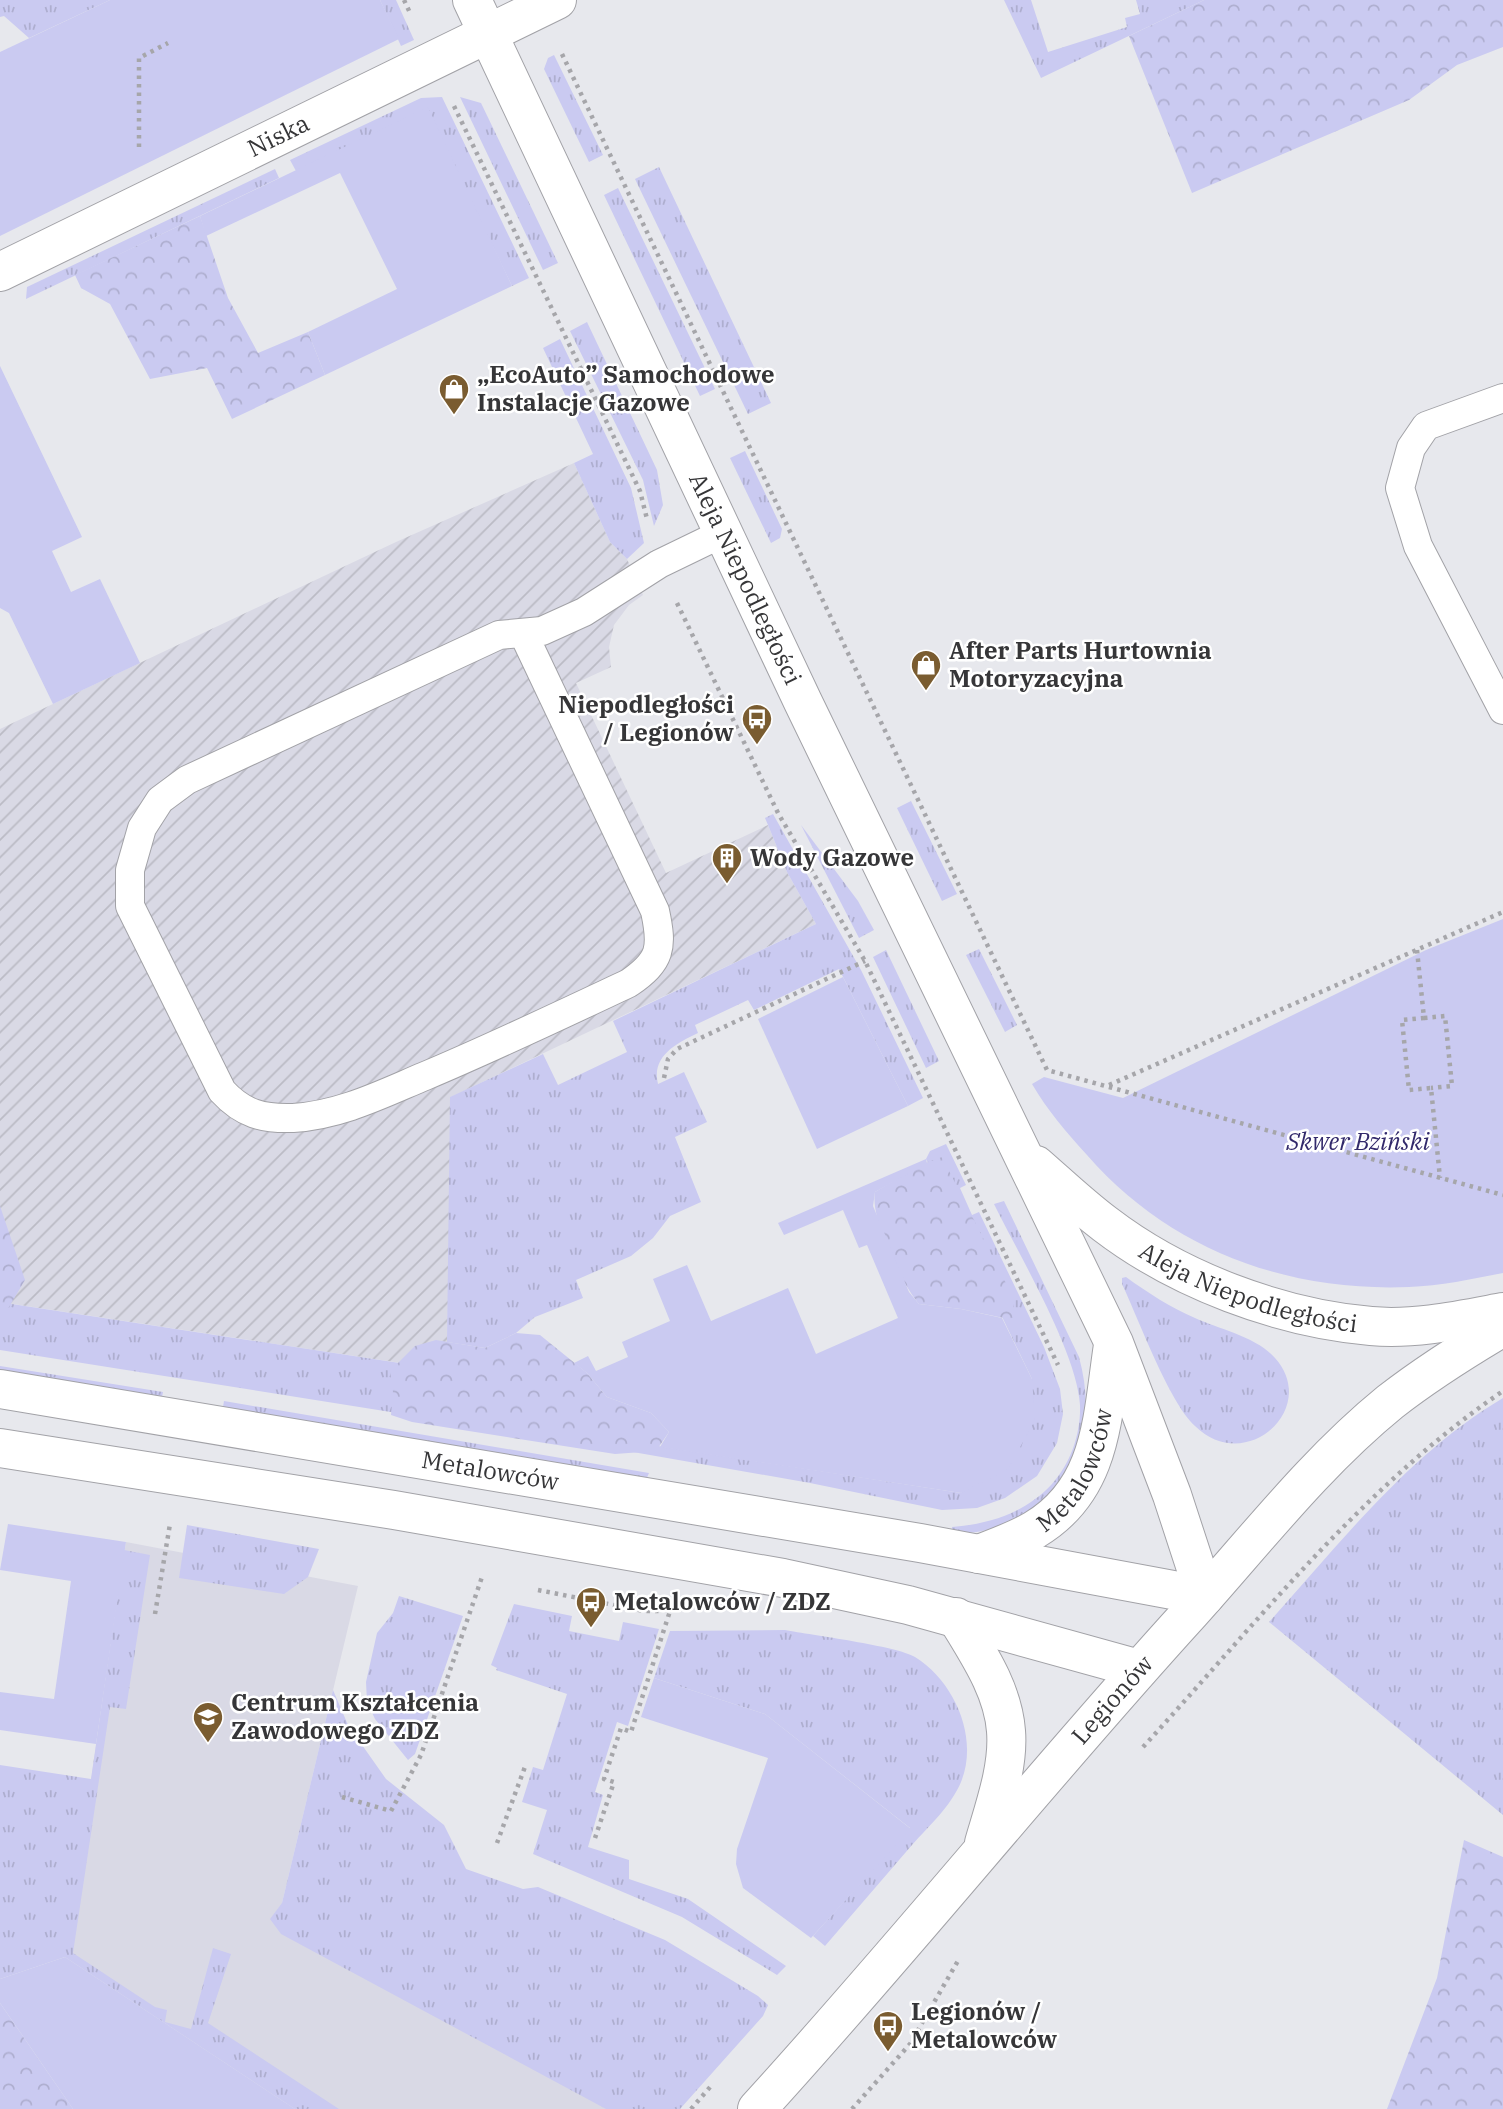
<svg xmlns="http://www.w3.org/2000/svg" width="1503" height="2109" viewBox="0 0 1503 2109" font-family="'IBM Plex Serif',serif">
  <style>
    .built { fill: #d9d9e5 }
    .industrial { fill: url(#industrial-furrows) }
    .grass { fill: url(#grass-tufts) }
    .forest { fill: url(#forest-crowns) }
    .green { fill: #cacaf1 }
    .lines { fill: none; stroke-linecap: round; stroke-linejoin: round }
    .lane-casing { stroke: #a2a2a7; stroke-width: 30 }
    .street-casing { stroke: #a2a2a7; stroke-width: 40 }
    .secondary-casing { stroke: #a2a2a7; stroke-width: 40 }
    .path { stroke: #a6a6aa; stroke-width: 4.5; stroke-dasharray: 3.5 5; stroke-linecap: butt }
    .lane { stroke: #fff; stroke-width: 28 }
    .street { stroke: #fff; stroke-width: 38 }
    .secondary { stroke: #fff; stroke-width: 38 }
    .labels { text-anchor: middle; stroke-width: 5; stroke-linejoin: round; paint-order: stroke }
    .street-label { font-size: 24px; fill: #363638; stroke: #fff }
    .poi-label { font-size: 24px; font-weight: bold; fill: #363638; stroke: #fff; text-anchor: start }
    .park-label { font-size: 24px; font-style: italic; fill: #32296b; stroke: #fff }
  </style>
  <defs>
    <pattern id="industrial-furrows" width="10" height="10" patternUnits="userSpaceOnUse" patternTransform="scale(1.75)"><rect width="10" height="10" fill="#d9d9e5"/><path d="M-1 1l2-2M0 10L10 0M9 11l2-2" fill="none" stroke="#bbbbc5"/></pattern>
    <pattern id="grass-tufts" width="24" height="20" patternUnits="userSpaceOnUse" patternTransform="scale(1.75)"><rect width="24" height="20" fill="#cacaf1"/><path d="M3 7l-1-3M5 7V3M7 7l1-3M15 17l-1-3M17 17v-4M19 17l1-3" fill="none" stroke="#aeaecf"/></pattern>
    <pattern id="forest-crowns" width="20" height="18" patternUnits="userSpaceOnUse" patternTransform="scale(1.75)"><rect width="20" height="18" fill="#cacaf1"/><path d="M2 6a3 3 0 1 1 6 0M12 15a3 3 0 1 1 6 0" fill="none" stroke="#aeaecf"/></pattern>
  </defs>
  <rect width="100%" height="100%" fill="#e7e8ed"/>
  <path class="built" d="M126,1542L358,1586L282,1903L655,2109H295L65,1957Z"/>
  <path class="industrial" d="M574,463L610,542L627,559L643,595L629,605L614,625L609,647L611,667L576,683L666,873L768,825L787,872L816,924L451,1097L447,1370L13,1304L9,1307L0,1288V729L396,542Z"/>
  <g class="grass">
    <path d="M0,0H110L29,38L4,16L0,17Z"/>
    <path d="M380,0H396L414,40L401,46Z"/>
    <path d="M1004,0H1031L1048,52L1127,27L1125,18L1140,14L1136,0H1204L1041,78Z"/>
    <path d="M554,55L603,155L589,162L544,69L548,58Z"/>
    <path d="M442,97L529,278L512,286L426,109L296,171L290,160L421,98Z"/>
    <path d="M460,97L481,103L558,263L543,270Z"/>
    <path d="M659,167L771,403L748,414L635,179Z"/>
    <path d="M275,169L279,178L26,299L27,287Z"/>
    <path d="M618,188L715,389L700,396L604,195Z"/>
    <path d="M587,322L657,470L663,505L654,526L643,480L570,331Z"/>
    <path d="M560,339L631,488L644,543L627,559L610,542L574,463L593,454L543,348Z"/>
    <path d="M745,451L782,529L780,538L771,543L730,458Z"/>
    <path d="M911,801L957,894L942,901L897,808Z"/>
    <path d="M773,814L861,970L923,1098L908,1106L839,969L754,1010L748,1000L695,1025L698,1033C677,1043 651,1056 658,1084L684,1072L707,1122L675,1137L701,1202L670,1216L653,1238L631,1256L576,1280L583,1298L535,1317L516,1333L485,1348L447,1342L450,1097L543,1054L558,1085L627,1052L613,1021L816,924L787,872L768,825L765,818Z"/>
    <path d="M801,825L858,901L874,930L859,938Z"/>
    <path d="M979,949L1017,1025L1005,1032L966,955Z"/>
    <path d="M886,950L939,1061L926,1068L873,957Z"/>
    <path d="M946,1144L966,1185L960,1188L972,1215L979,1212L1044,1347L1060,1389L1063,1414L1057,1443L1037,1476L1005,1498L977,1508L942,1510L810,1483L536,1435L0,1350V1305L12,1304L452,1371L536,1427L961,1493L1032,1379L926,1159L930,1151Z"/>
    <path d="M1004,1201L1079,1357C1098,1426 1078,1493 1009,1522C988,1530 975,1535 952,1532V1527C990,1524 1025,1513 1052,1484C1071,1463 1081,1433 1080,1405C1077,1352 1019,1255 994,1204Z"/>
    <path d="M1126,1277C1148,1293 1170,1307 1195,1318C1219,1329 1257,1337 1275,1358C1320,1408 1246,1476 1195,1426C1169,1402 1139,1320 1122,1284V1278Z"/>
    <path d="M0,1366L163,1392L162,1397L0,1373Z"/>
    <path d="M1503,1398V1815L1269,1622C1340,1543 1410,1453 1503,1398Z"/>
    <path d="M224,1401L649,1473L646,1480L223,1407Z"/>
    <path d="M187,1525L319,1549L308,1577L284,1594L179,1578Z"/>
    <path d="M124,1550L150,1555L126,1709L110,1707L73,1953L155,2007L167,2010L165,2022L191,2029L213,1948L231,1954L208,2023L339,2109H295L65,1957L0,1979V1765L91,1779Z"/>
    <path d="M399,1596L463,1616L415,1754L408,1760L375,1719L367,1702L366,1682L377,1633L393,1613Z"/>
    <path d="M514,1604L572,1616L569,1631L619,1641L623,1622L659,1629L628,1726L617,1722L595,1792L603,1795L588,1847L629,1860V1879L688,1899L786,1966L777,1975L682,1917L533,1854L547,1810L522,1802L533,1767L543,1770L567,1694L496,1670L497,1668L491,1665Z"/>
    <path d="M785,1630C811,1635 897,1646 915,1657C955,1682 979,1738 961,1782C951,1806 929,1826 912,1845C883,1879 854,1912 825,1946L813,1936L910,1828L765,1714L654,1678L670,1631Z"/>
    <path d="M333,1690L348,1725L386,1779L444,1825L466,1869L523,1889L538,1887L665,1940L758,1996L768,2005L763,2016L680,2109H606L281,1934L270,1919L282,1903Z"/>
  </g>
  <g class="forest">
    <path d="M1204,0H1503V47L1457,65L1409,100L1192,193L1129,36Z"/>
    <path d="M200,216L228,298L258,353L308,332L325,375L232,419L207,368L150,379L110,304L81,288L75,275Z"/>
    <path d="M942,1157L1014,1299L1013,1320L961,1309L919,1304C901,1283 870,1219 875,1192L918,1166Z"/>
    <path d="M0,1206L25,1280L9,1307L0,1311Z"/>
    <path d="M516,1333L540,1335L587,1373L607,1397L651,1413L669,1432L656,1451L615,1454L412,1422L391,1415L393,1392L390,1371L415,1346L436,1340L485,1348Z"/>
    <path d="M1464,1840L1503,1857V2109H1387L1437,1978Z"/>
    <path d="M0,2003L73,2109H0Z"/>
  </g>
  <g class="green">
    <path d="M110,0H380L399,39L0,236V52Z"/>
    <path d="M428,107L512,286L325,375L308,332L397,289L340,173L206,236L200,216Z"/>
    <path d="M0,366L82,537L52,551L71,592L100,579L140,663L53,704L9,613L0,608Z"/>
    <path d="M1503,919V1273C1472,1279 1440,1286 1409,1287C1285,1292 1169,1249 1087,1155C1067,1133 1047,1110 1032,1084L1044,1077L1123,1098L1426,950Z"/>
    <path d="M843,977L908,1106L817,1149L758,1019Z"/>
    <path d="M926,1159L927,1163L875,1192L873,1206L909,1292L919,1304L961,1309L1002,1318L1032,1379L1035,1420L1008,1469L961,1493L660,1447L669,1432L651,1413L607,1397L587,1373L574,1363L588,1356L596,1371L628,1357L622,1342L670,1321L653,1279L687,1265L711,1321L788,1288L816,1354L898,1318L867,1245L859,1248L843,1210L784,1235L778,1223Z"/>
    <path d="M8,1524L126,1542L96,1744L0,1730V1692L54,1699L71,1581L0,1570Z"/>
    <path d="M654,1678L765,1714L911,1829L811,1938L743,1888L736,1864L737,1849L768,1758L641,1717Z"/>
    <path d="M65,1957L295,2109H73L0,2003V1979Z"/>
  </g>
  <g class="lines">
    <g class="lane-casing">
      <g id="lane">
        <path d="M1503,398L1426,426L1411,448L1400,488L1418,546L1503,710"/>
        <path d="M523,633L655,911C663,948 661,961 629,983C561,1015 494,1047 425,1076C382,1094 341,1115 293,1118C263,1119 243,1114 222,1091L130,906V870L142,828L160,800L187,780L499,635L542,631L584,612L659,564L723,533"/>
      </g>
    </g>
    <g class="street-casing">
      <g id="street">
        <path id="s1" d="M0,272L557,0"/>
      </g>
    </g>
    <g class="secondary-casing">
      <g id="secondary">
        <path id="s2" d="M472,0L803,702L1114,1343L1172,1495L1205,1596"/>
        <path id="s3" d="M1036,1165C1059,1185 1081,1206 1105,1224C1178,1280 1279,1318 1371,1326C1414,1330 1460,1320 1503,1312"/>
        <path id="s4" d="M0,1389L920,1543L1205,1596"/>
        <path d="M0,1448L394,1510L783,1578L908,1605L1139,1669"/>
        <path id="s5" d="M979,1554C997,1547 1017,1540 1034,1530C1103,1489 1102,1417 1113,1345"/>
        <path d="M956,1617C977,1652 1003,1689 1006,1731C1009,1767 994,1808 984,1843"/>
        <path id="s6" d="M757,2109C906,1946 1043,1774 1191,1612C1255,1541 1315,1463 1390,1402C1426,1374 1464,1350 1503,1327"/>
      </g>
    </g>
    <g class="path">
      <path d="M404,0L411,15"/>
      <path d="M562,54L1047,1070L1503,1195"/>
      <path d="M454,106L640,491L647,519"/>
      <path d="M139,147V58L168,43"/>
      <path d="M677,603L778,813L865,961L1058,1365"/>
      <path d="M1417,950L1424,1018L1402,1020L1409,1090L1431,1088L1440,1178"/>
      <path d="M1424,1018L1445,1016L1452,1086L1431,1088"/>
      <path d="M664,1078L668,1059L677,1049L865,961"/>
      <path d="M1109,1085L1503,912"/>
      <path d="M538,1590L644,1611H663"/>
      <path d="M155,1614L170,1524"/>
      <path d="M1143,1747C1257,1623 1363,1486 1503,1391"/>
      <path d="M342,1797L391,1811L421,1755L482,1577"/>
      <path d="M595,1838L614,1782L604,1779L621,1728L631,1732L670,1611"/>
      <path d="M497,1843L526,1764"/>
      <path d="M691,2109L711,2086"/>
      <path d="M852,2109L910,2044L959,1959"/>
    </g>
    <use href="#lane" class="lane"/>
    <use href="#street" class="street"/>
    <use href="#secondary" class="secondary"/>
  </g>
  <defs>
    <g id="shop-pin" transform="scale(1.575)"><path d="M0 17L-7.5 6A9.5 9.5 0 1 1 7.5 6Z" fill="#7a5c30" stroke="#fff"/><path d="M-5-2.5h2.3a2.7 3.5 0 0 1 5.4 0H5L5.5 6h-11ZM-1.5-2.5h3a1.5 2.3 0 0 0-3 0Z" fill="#fff"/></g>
    <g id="bus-pin" transform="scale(1.575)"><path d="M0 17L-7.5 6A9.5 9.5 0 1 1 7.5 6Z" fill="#7a5c30" stroke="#fff"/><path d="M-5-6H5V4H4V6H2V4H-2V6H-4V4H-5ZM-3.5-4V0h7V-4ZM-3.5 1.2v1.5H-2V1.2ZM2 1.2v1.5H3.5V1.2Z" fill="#fff"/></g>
    <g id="building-pin" transform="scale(1.575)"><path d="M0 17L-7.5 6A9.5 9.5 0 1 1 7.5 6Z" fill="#7a5c30" stroke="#fff"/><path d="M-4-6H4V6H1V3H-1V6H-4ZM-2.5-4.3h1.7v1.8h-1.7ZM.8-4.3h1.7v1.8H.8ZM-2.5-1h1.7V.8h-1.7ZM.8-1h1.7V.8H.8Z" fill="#fff"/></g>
    <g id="school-pin" transform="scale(1.575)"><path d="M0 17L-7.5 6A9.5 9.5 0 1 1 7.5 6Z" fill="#7a5c30" stroke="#fff"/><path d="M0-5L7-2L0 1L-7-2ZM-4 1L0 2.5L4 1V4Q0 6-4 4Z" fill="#fff"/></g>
  </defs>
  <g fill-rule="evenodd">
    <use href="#shop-pin" x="454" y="389"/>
    <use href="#shop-pin" x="926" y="665"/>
    <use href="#bus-pin" x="757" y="719"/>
    <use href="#building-pin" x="727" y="858"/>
    <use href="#bus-pin" x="591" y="1602"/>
    <use href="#school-pin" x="208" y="1717"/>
    <use href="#bus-pin" x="888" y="2026"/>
  </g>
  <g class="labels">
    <g class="street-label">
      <text dy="8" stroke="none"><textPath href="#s1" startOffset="310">Niska</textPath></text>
      <text dy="8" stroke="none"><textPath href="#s2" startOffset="640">Aleja Niepodległości</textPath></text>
      <text dy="8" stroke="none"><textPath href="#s3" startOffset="250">Aleja Niepodległości</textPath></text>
      <text dy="8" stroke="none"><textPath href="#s5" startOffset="136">Metalowców</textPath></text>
      <text dy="8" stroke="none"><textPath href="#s4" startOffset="497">Metalowców</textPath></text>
      <text dy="8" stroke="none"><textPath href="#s6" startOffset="542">Legionów</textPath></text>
    </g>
    <g class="poi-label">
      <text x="477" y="383">„EcoAuto” Samochodowe<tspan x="477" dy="28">Instalacje Gazowe</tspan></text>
      <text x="949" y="659">After Parts Hurtownia<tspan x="949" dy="28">Motoryzacyjna</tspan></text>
      <text x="734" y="713" text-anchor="end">Niepodległości<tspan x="734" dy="28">/ Legionów</tspan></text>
      <text x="750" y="866">Wody Gazowe</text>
      <text x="614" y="1610">Metalowców / ZDZ</text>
      <text x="231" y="1711">Centrum Kształcenia<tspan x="231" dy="28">Zawodowego ZDZ</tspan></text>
      <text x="911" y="2020">Legionów /<tspan x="911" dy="28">Metalowców</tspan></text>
    </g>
    <g class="park-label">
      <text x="1358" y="1150">Skwer Bziński</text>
    </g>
  </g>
</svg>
